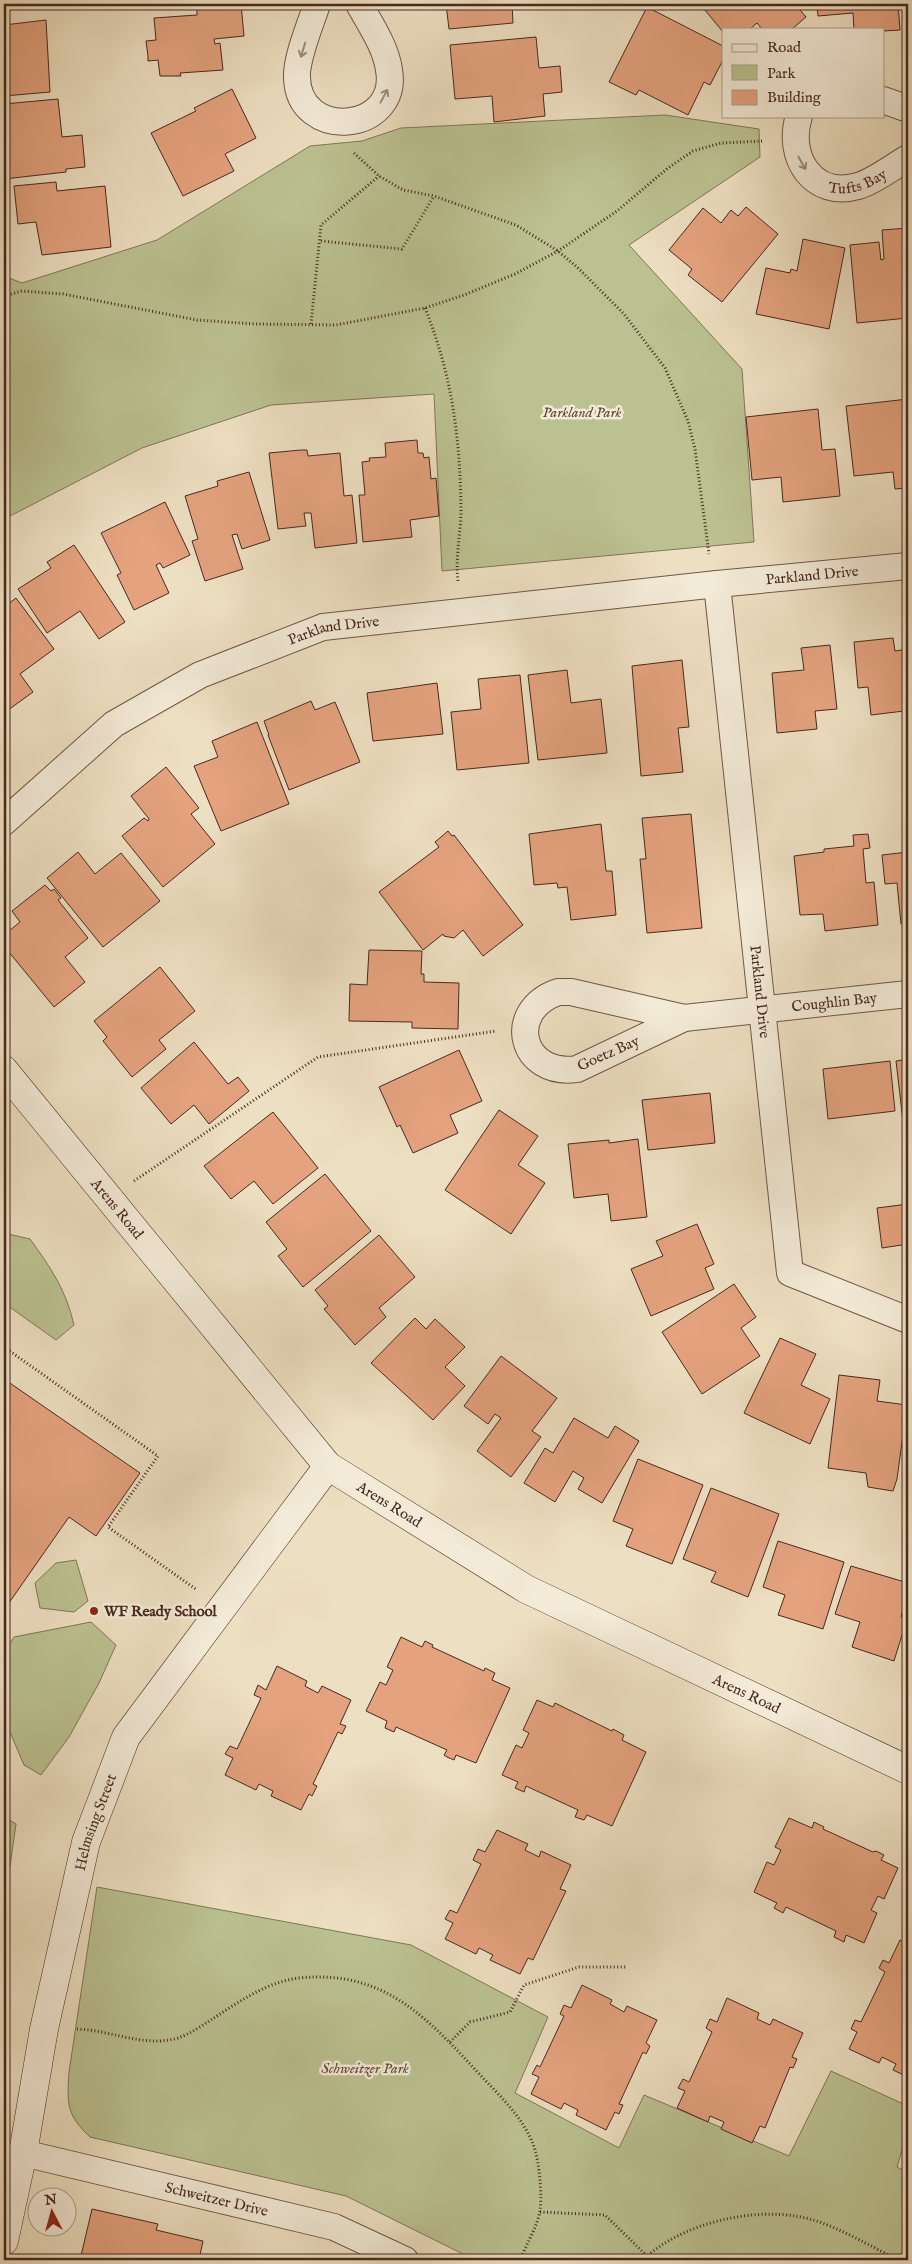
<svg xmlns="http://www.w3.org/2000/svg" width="912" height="2264" viewBox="0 0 912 2264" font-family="'IM FELL English',serif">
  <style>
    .green { fill: #bbc191; stroke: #817558 }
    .building { fill: #e4a27e; stroke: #47291e }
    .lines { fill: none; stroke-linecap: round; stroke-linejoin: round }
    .street-casing { stroke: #705647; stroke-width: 28 }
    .secondary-casing { stroke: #47291e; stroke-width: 29 }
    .path { stroke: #47291e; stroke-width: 3; stroke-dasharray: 1 2.5; stroke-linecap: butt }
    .street { stroke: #f3ead7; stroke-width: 26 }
    .secondary { stroke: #f3ead7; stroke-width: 28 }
    .oneway { stroke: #9d8a7a }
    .poi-dot { fill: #8f2418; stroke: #f3ead7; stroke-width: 2 }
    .labels { text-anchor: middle; stroke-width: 5; stroke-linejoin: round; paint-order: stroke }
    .street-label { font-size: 15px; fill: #47291e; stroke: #f3ead7 }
    .park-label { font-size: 15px; font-style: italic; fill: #5e4735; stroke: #f3ead7 }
    .poi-label { font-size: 15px; font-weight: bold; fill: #47291e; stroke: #f3ead7; text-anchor: start }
  </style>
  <rect width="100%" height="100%" fill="#eddfc1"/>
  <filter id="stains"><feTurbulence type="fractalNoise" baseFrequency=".004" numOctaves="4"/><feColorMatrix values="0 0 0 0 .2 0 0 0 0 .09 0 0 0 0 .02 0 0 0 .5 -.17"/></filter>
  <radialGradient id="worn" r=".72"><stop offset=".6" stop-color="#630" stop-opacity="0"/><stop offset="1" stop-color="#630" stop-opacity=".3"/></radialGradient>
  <g class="green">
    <path d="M665,115L759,129L760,157L629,245L742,369L754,542L442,571L434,394L271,405L142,448L10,516L4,522V276L22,283L157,240L310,146L362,141L401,128Z"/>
    <path d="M4,1216L7,1223L8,1234L30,1239C51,1268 66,1290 74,1325L56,1340L4,1303Z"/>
    <path d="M76,1560L88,1601L74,1612L40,1608L35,1583L56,1563Z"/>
    <path d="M91,1622L116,1645L99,1683L69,1737L41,1775L24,1765L4,1718V1653L14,1637Z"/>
    <path d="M4,1817L16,1824L10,1866L4,1870Z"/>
    <path d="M97,1887L411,1945L548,2017L515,2093L619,2148L644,2095L789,2156L831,2071L908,2106V2130L897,2167L908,2173V2260H475L346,2196L90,2137C66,2114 67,2104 69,2072Z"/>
  </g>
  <g class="building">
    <path d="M4,4H29V5L4,8Z"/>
    <path d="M197,4H241L244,36L214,39L215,44L220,43L223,70L180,73L181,76H160L158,60L148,61V56L146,41L156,40L154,18L197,15Z"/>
    <path d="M446,4H512L513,23L449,29Z"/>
    <path d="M700,4H795L806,17L792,29H762L757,23L750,29H723V32Z"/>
    <path d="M817,4H898L900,30L883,31V29H854L853,13L818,16Z"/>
    <path d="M904,4H908V53Z"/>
    <path d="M647,7L723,46V60L710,85L704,82L688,115L639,90L636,95L609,82Z"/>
    <path d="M46,20L50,92L4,96V25Z"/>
    <path d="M536,37L539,68L560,66L562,92L543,94L545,116L494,122L492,96L455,99L450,45Z"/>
    <path d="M232,89L256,138L225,154L234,171L183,196L151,133L196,111L194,108Z"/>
    <path d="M58,99L62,137L82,135L85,167L66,169V172L4,179V104Z"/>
    <path d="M56,182L57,191L105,186L111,247L42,255L36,222L18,224L14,186Z"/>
    <path d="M746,207L778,234L722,302L688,275L692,269L669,250L703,208L721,223L731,210L738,216Z"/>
    <path d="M908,228V318L857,323L850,245L879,242L881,260L884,259L882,230Z"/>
    <path d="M803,239L845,248L829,329L756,314L766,268L790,273L791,269L797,271Z"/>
    <path d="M908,399V488L895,489L893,472L854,476L846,406Z"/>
    <path d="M818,409L822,450L835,449L840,496L783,502L781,477L752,480L746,417Z"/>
    <path d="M417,440L418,453H423L424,458L429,457L431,479L436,478L439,516L410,520L412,537L363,542L359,495H365L362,462L370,461L369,458L386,457L385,443Z"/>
    <path d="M301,450H307L308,456L340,453L344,496L352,495L357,543L315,548L311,513H304L306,526L278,529L269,453Z"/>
    <path d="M249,472L270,540L242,549L237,534L232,535L243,569L205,581L192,541L198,539L185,496L218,486L217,481Z"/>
    <path d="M165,502L190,555L163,568L160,563L156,565L169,593L134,610L117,575L121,573L101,533Z"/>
    <path d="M74,545L125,622L99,639L80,611L47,633L18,589L51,568L47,562Z"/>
    <path d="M16,598L54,649L20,674L33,692L4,713V607Z"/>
    <path d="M893,638L895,651L908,649V715H904V711L871,715L868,687L858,688L854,642Z"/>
    <path d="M830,645L837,709L815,711L817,729L777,733L772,673L804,670L801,648Z"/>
    <path d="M682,660L689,727L678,728L683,772L641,776L632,666Z"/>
    <path d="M567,670L571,703L601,699L607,753L538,760L528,675Z"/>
    <path d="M520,675L529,763L457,770L451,712L481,709L478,679Z"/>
    <path d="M437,683L443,734L373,741L367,693Z"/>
    <path d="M311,701L315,710L335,702L360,762L289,790L268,735H269L264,721Z"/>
    <path d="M257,722L289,804L221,831L194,766L218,757L212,741Z"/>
    <path d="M166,767L199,808L191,814L215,844L163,887L122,836L144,818L148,821L149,819L131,796Z"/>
    <path d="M691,814L702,928L647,933L640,859H646L642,818Z"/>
    <path d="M601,824L606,871H612L616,915L571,920L567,887L558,888L557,883L534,885L529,834Z"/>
    <path d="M448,831L452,836L454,835L523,925L483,956L463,930L454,938L444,936L443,934L423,950L379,892L439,847L435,842Z"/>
    <path d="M868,834L870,848L863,849L866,883L874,882L878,925L825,931L823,914L800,915L794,856L824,852V849L854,846L853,835Z"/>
    <path d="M78,852L95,874L121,853L160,901L103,947L47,878Z"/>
    <path d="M908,852V923L901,924L897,883L885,884L882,855Z"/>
    <path d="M45,885L51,891L54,889L61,898L58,900L88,938L65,957L85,982L54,1007L4,946V935L20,922L12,911Z"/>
    <path d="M369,950L422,951L421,974H424V982L459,983L458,1029L412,1028V1022L349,1021L350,984L367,985Z"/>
    <path d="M160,967L195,1011L159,1040L166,1049L132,1077L103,1041L107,1037L94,1021Z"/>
    <path d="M194,1042L228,1084L238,1077L249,1091L209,1124L194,1105L171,1124L141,1088Z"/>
    <path d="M459,1050L482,1101L450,1115L458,1133L413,1153L400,1125L397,1127L379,1087Z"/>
    <path d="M908,1059V1129L904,1130L896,1061Z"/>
    <path d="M890,1061L895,1111L828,1119L823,1069Z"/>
    <path d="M710,1093L715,1143L648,1150L642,1100Z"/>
    <path d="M499,1110L538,1136L518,1165L545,1183L511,1234L445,1190Z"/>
    <path d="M273,1112L318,1168L273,1204L254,1181L231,1199L204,1166Z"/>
    <path d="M638,1139L647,1217L611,1221L608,1194L574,1198L568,1144L609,1140V1143Z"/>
    <path d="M325,1174L371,1231L303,1287L278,1256L287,1249L266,1222Z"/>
    <path d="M908,1204V1244L882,1248L877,1208Z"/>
    <path d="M697,1224L714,1264L705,1268L714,1289L651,1316L631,1269L663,1256L656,1241Z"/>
    <path d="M379,1235L415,1277L379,1308L386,1317L355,1345L324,1309L328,1306L315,1290Z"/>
    <path d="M734,1284L756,1317L741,1328L760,1356L702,1394L662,1332Z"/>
    <path d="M415,1318L426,1329L435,1319L465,1347L445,1367L465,1386L433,1420L371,1363Z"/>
    <path d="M780,1338L816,1354L801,1385L830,1399L810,1444L744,1413Z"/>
    <path d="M501,1356L557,1398L532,1431L541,1437L511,1477L477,1451L501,1418L495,1414L488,1424L464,1406Z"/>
    <path d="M839,1375L880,1380L877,1401L907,1405L897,1479L893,1491L868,1487L866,1473L828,1468Z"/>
    <path d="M4,1379L140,1473L96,1536L69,1517L4,1610Z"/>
    <path d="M574,1418L608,1438L615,1426L639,1441L602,1503L578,1489L584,1478L573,1471L555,1502L524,1483L545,1448L553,1453Z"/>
    <path d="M638,1459L703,1485L672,1564L626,1546L633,1529L613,1521Z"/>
    <path d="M711,1488L779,1514L748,1597L711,1582L716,1572L683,1559Z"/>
    <path d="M778,1541L844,1562L823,1629L778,1615L785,1595L763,1587Z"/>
    <path d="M851,1566L908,1583V1592L901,1617L907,1619L894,1661L852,1647L860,1622L835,1614Z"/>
    <path d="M401,1637L422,1647L425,1641L433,1645L432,1647L484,1671L485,1668L495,1673L492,1680L510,1688L476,1763L456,1755L454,1760L447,1757L444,1755L447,1750L396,1727L394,1732L385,1728L387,1721L366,1711L380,1682L386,1685L393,1670L387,1667Z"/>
    <path d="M277,1666L307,1681L305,1686L318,1693L322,1686L351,1700L340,1724L346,1726L342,1734L338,1732L313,1784L317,1786L312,1796L309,1794L301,1810L271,1796L273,1791L259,1784L256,1790L225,1775L233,1758L225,1754L230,1746L237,1749L261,1698L254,1695L258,1685L266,1690Z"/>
    <path d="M537,1700L553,1707L555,1703L612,1731L613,1729L624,1735L622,1740L646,1752L612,1826L587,1815L584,1820L575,1817L578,1810L526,1786L524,1792L515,1788L518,1782L502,1775L516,1745L522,1748L529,1733L523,1730Z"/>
    <path d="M789,1818L812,1828L814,1822L824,1827L823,1829L873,1852L876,1851L884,1855L881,1860L898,1868L884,1899L878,1896L871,1910L877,1913L864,1943L846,1935L844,1942L834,1937L836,1931L786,1907L783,1913L774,1908L777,1903L754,1892L767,1862L774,1865L781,1850L775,1847Z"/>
    <path d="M497,1830L528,1844L525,1850L539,1857L541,1851L571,1865L560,1889L566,1891L533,1960L528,1958L520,1974L490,1960L493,1955L479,1948L476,1954L445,1939L453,1923L445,1919L450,1910L457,1913L481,1864L473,1860L478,1849L485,1852Z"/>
    <path d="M900,1940L908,1944V2077L893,2070L896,2064L882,2057L879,2063L849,2049L857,2032L851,2029L855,2020L861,2022L885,1972L879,1968L883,1960L889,1963Z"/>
    <path d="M582,1985L612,2000L610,2004L624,2012L627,2006L657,2020L646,2043L650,2046L646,2054L643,2052L619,2104L623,2105L619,2114L615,2112L606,2130L576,2115L578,2110L564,2103L561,2109L531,2094L539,2077L532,2074L537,2065L540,2067L564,2016L560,2014L564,2005L571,2008Z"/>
    <path d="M727,1998L759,2013L757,2019L770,2025L773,2019L803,2033L792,2057L797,2059L794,2066L793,2068L790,2067L765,2128L760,2126L752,2143L721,2129L724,2122L710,2116L708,2122L677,2108L685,2091L678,2088L683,2079L689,2082L712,2032L706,2028L710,2019L717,2022Z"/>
    <path d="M92,2209L158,2224L156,2230L203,2241L199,2260H80Z"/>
  </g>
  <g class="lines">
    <g class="street-casing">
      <g id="street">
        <path d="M317,4C311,23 296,58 297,77C298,142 400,133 389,70C386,47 370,24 359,4"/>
        <path d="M883,100L908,109"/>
        <path id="s1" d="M799,116C786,157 813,199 858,186C873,182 894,166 908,158"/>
        <path id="s2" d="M717,584L790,1273L908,1320"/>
        <path id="s3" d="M4,822L114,724L200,675L323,627L717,584L908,566"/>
        <path d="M558,992H571L684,1018L577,1069C521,1077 504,1011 558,992Z"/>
        <path id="s4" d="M684,1018L908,994"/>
        <path id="s5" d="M23,2153L334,2227L405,2260"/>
      </g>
    </g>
    <g class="secondary-casing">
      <g id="secondary">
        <path id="s6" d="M4,1070L328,1466L526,1589L908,1770"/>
        <path id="s7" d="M4,2241L23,2153L44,2029L86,1842L126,1737L328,1466"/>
      </g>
    </g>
    <g class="path">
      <path d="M354,153L379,176L403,190L434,196L516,225L558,251L577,267L624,314L665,368L688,421L695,449L709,554"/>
      <path d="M321,241L402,249L434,196"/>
      <path d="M4,296L22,291L63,294L197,320L255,324L336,325L425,308L464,295L515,274L558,251L617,211L668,168L693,151L721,143L764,141"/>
      <path d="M425,308C452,375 460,437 461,509C461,533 455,557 458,581"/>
      <path d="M311,324L321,225L379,176"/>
      <path d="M134,1181L318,1057L496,1031"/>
      <path d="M4,1347L158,1456L108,1527L197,1590"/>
      <path d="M77,2029C111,2030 144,2048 178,2038C190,2034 203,2025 214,2018C240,2001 267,1982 299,1978C386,1969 429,2020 483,2078C505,2101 531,2126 537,2158C540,2174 542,2195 540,2211C537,2227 526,2245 520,2260"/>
      <path d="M450,2042L470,2022L510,2012L524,1985L579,1967H627"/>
      <path d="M540,2212L605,2215L647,2256"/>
      <path d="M643,2260C680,2224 750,2207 801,2217C833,2223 869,2246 899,2260"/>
    </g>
    <use href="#street" class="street"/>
    <use href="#secondary" class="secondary"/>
  </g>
  <defs><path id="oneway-shaft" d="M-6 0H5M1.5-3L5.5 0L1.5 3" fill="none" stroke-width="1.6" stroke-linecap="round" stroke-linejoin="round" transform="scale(1.25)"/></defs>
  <g class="oneway">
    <use href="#oneway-shaft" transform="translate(303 50) rotate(107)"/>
    <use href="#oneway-shaft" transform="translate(384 96) rotate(-62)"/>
    <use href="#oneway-shaft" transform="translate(802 163) rotate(60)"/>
  </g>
  <circle class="poi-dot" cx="94" cy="1611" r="5"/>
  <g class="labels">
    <g class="street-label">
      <text dy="5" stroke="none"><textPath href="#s1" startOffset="115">Tufts Bay</textPath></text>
      <text dy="5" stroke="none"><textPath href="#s3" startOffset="870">Parkland Drive</textPath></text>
      <text dy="5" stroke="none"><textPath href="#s3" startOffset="388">Parkland Drive</textPath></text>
      <text dy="5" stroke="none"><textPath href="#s2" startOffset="410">Parkland Drive</textPath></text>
      <text dy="5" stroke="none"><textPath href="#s4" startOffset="151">Coughlin Bay</textPath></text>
      <text transform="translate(608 1053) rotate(-24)" y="5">Goetz Bay</text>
      <text dy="5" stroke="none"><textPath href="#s6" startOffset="179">Arens Road</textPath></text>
      <text dy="5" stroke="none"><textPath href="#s6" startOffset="584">Arens Road</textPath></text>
      <text dy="5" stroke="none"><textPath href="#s6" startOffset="989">Arens Road</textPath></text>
      <text dy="5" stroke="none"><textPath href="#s7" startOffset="429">Helmsing Street</textPath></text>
      <text dy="5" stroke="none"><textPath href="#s5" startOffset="199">Schweitzer Drive</textPath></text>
    </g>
    <g class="park-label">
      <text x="582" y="417">Parkland Park</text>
      <text x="365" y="2073">Schweitzer Park</text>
    </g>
    <g class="poi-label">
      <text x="104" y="1616">WF Ready School</text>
    </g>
  </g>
  <rect width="912" height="2264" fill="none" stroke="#eddfc1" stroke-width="20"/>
  <rect x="5" y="5" width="902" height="2254" fill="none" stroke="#47291e" stroke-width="2.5"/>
  <rect x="10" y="10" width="892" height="2244" fill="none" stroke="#47291e"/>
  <rect x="722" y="28" width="162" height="90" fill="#f3ead7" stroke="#ae9d8d"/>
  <rect x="732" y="44" width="25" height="8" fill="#f3ead7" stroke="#ae9d8d"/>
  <text x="767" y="52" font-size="15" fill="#47291e">Road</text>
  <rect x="732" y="65" width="25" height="15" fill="#bbc191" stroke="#ae9d8d"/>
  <text x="767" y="78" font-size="15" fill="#47291e">Park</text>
  <rect x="732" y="90" width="25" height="15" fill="#e4a27e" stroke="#ae9d8d"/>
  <text x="767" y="102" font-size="15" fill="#47291e">Building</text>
  <g transform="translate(52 2212) rotate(354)"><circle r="24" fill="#f3ead7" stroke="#ae9d8d"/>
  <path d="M0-4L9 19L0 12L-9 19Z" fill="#8f2418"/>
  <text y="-8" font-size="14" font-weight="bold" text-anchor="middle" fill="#47291e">N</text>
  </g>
  <rect width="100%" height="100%" filter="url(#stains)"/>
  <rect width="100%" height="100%" fill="url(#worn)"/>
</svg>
